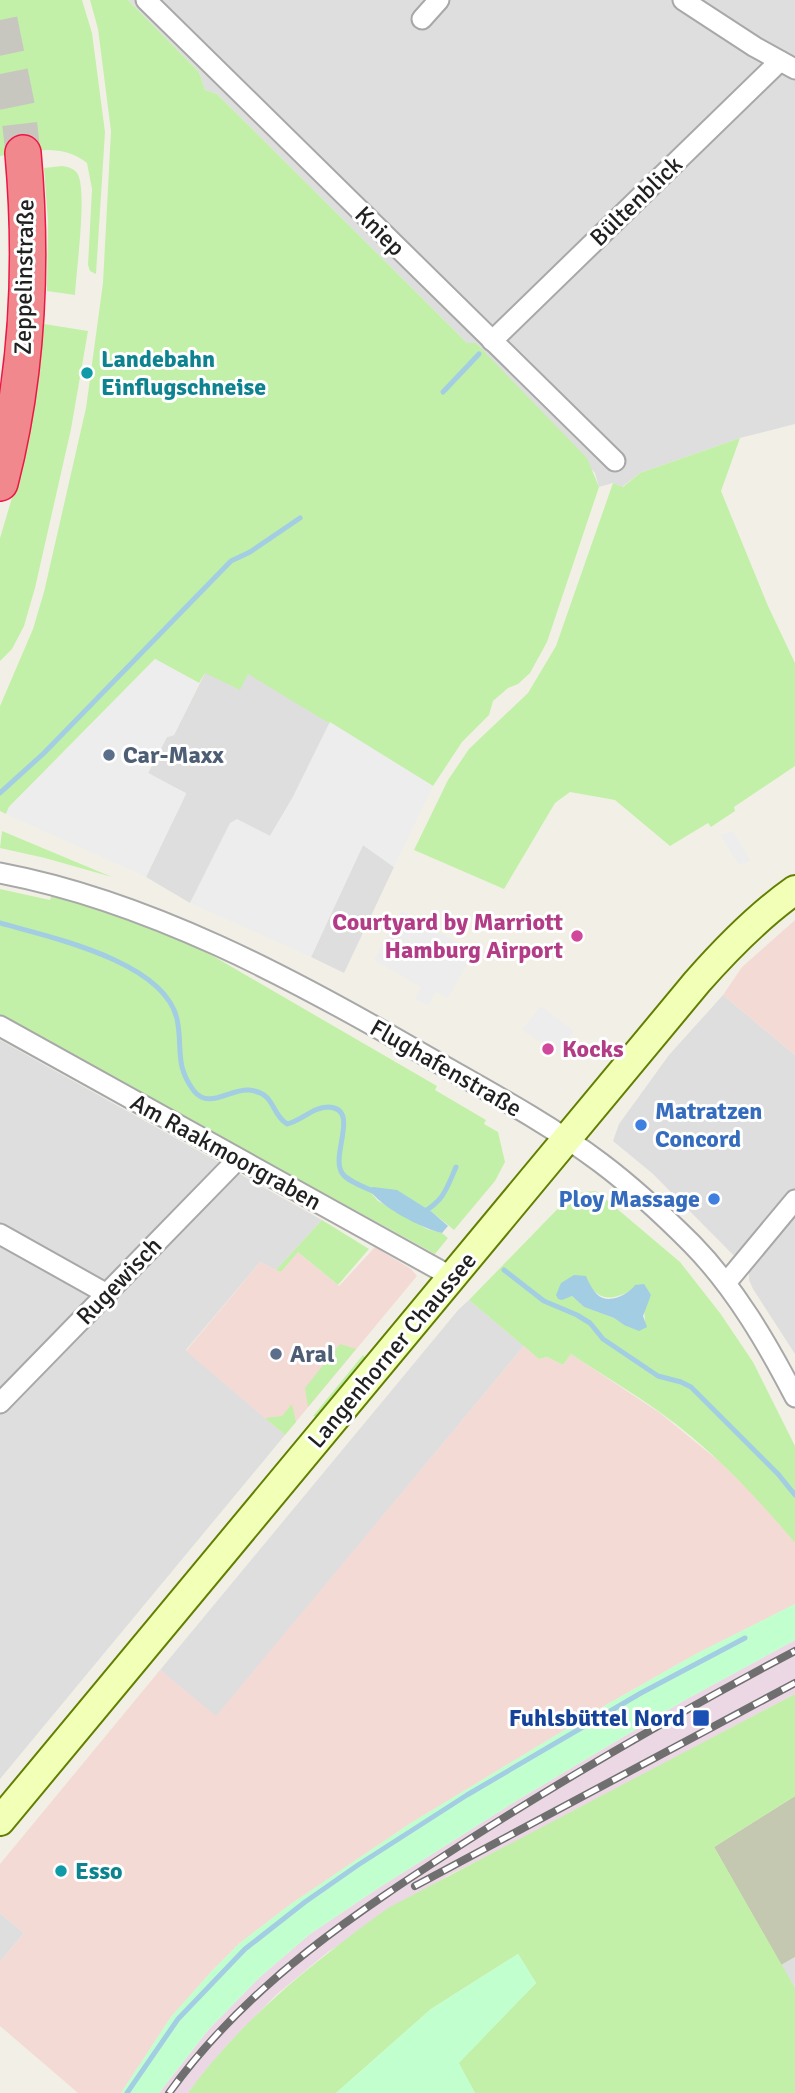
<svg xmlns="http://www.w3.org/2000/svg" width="795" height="2093" viewBox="0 0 795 2093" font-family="Signika,sans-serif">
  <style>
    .residential { fill: #dfdede }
    .commercial { fill: #f4dad5 }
    .industrial { fill: #ecd8e5 }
    .construction { fill: #c5c8b1 }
    .grass { fill: #c2f0a8; fill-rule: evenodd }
    .park { fill: #c1ffce }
    .parking { fill: #ededed }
    .water { fill: #a3cde3 }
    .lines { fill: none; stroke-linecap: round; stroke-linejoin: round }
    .stream { stroke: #a3cde3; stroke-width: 5 }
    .highway-tunnel { stroke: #c8c7bf; stroke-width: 35; stroke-dasharray: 35 18; stroke-linecap: butt }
    .street-casing { stroke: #a8a8a8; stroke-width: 23 }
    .secondary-casing { stroke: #617f00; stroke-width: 32 }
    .highway-casing { stroke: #ec1745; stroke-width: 38 }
    .street { stroke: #fff; stroke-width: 19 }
    .secondary { stroke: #f2ffb7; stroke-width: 28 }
    .highway { stroke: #f0888e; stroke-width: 35 }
    .rail-casing { stroke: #6f6f6f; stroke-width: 8 }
    .rail { stroke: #fff; stroke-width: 5; stroke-dasharray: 16; stroke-linecap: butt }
    .culture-dot { fill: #0f9aa8; stroke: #fff; stroke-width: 2.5 }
    .service-dot { fill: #5c6f8a; stroke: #fff; stroke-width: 2.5 }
    .hotel-dot { fill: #d1479c; stroke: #fff; stroke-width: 2.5 }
    .shop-dot { fill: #3f7fe0; stroke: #fff; stroke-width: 2.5 }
    .transit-dot { fill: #1a4fb4; stroke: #fff; stroke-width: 2.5 }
    .labels { text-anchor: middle; stroke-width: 6; stroke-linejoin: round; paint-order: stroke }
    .street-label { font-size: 24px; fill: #212121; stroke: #fff }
    .culture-label { font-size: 24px; font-weight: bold; fill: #0d838f; stroke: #fff; text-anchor: start }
    .service-label { font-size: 24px; font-weight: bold; fill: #4e5e75; stroke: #fff; text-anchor: start }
    .hotel-label { font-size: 24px; font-weight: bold; fill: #b23c85; stroke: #fff; text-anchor: end }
    .shop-label { font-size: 24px; font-weight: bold; fill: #366cbe; stroke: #fff; text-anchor: start }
    .transit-label { font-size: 24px; font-weight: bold; fill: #164399; stroke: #fff; text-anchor: end }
  </style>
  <rect width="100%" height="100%" fill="#f2f0e6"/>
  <g class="residential">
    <path d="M128,0H795V424L740,438L640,473L622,487L613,483L599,487L595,473L476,343H467L217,94L205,90L199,72Z"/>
    <path d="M205,673H248L330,722L293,797L270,836L237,820L190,903L146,877L186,794L148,773L167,737L174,735Z"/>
    <path d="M363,845L394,867L344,973L311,957Z"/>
    <path d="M723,995L795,1055V1354L753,1289L749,1280V1271L653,1174L613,1141L619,1124L669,1055Z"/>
    <path d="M0,1040L322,1220L276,1270L260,1262L186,1350L285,1435L0,1779Z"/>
    <path d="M469,1300L524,1346L216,1717L160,1670L459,1309Z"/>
    <path d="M0,1913L24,1933L0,1962Z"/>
    <path d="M795,1957V1988L781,1965Z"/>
  </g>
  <g class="commercial">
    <path d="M795,920V1055L723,995L742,967Z"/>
    <path d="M375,1247L411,1269L417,1276L285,1435L186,1351L260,1262L281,1272L298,1252L339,1286Z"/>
    <path d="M524,1346L539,1359L547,1357L563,1365L571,1354L660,1413L720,1462L760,1501L795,1543V1604L696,1654L606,1705L411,1823L291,1904L240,1943L211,1972L171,2017L121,2093H78L0,2026V1962L24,1933L0,1913V1864L160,1670L216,1716Z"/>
  </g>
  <path class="industrial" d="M795,1640V1694L530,1835L449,1875L328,1952L276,1995L227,2045L188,2093H159L209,2029L260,1977L310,1934L377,1889L511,1804L685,1700Z"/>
  <path class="construction" d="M795,1796V1957L781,1965L714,1847Z"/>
  <g class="grass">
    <path d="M0,0H82L92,33L105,132L96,274L90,271L88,265L92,189L87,163C60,142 32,152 0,156Z"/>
    <path d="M90,0H128L199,72L205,90L217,94L467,343H476L587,458L599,487L547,642L530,673L518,684L508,688L493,701L489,715L462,742L433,786L248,674L240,690L205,673L199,683L155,659L9,807L6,814L0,811V706L33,629L44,592L86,408L103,283L111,131L98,29Z"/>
    <path d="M62,166C68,167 73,168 77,173C88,188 76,272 75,295L47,291L48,221L44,168Z"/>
    <path d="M44,324L88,331L71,429L35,588L24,626L12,649L0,661V538L20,471L33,401Z"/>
    <path d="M740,438L721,491L768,606L795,663V766L734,807L735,811L711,827L708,823L670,846L615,800L570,792L555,803L504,889L414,850L448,780L469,749L528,693L556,646L613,483L623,487L640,473Z"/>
    <path d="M2,831L112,877L45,858L0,848Z"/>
    <path d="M0,889L50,900L52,894L91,904L170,935L213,956L437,1086L435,1090L486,1120L484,1124L498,1132L505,1162L495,1181L454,1230L432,1212L372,1194L378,1201L427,1229L442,1233L448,1238L435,1254L0,1016Z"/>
    <path d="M596,1191L680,1262L720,1313L753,1362L795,1446V1543C755,1495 712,1450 661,1413C632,1392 601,1374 571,1354L563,1365L547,1357L539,1359L469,1300L573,1193ZM591,1287C603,1303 616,1298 632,1290L651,1295L644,1309L645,1321L624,1325L614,1318L584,1307L572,1296L567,1297Z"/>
    <path d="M322,1220L369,1249L338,1285L298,1252L281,1272L276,1270Z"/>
    <path d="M340,1344L356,1349L308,1407L305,1388Z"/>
    <path d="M363,1355L365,1357L363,1362L318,1417L313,1416Z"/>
    <path d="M292,1404L296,1422L285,1435L265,1418L282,1416Z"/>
    <path d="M795,1694V1796L714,1847L795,1988V2093H475L458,2063L536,1983L518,1954L431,2009L336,2093H188C242,2018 314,1962 388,1908Z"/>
  </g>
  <g class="park">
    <path d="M795,1604V1640L685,1700L511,1804L377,1889L310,1934L260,1977L209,2029L159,2093H121L171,2017L211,1972L240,1943L291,1904L411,1823L606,1705L696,1654Z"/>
    <path d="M518,1954L536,1983L459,2063L475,2093H336L431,2009Z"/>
  </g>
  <g class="parking">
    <path d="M155,659L199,683L174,735L167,737L148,773L186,793L146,877L6,814L9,807Z"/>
    <path d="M330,722L433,786L394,867L363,845L311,957L190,903L230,823L237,819L270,836L293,797Z"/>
    <path d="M733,831L751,861L739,865L720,835Z"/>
    <path d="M402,911L474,952L448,998L436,992L428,1006L415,999L421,987L374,960Z"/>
    <path d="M541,1006L574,1031L557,1053L522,1030Z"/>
  </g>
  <g class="water">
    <path d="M373,1187L397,1190L432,1212L448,1226L442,1233C421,1228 380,1207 369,1189Z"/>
    <path d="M574,1275L586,1276C589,1283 593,1291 599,1296C610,1304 629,1294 635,1285L644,1284L651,1295L643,1316L647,1327L639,1331L624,1325L614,1318L584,1307L572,1296L562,1300L558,1299L556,1295L561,1283Z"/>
  </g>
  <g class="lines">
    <g class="stream">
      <path d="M443,392L479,354"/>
      <path d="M0,793L44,753L231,561L250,552L300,518"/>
      <path d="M0,923C49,937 164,961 177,1019C183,1047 174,1065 194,1091C209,1110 231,1088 249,1090C276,1093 270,1113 287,1124C301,1121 313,1107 328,1107C361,1108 330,1155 342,1173C348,1182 365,1187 375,1192"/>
      <path d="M422,1213C444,1200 446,1190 456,1167"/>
      <path d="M504,1270L544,1301L577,1315L590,1323L603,1339L658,1376L681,1382L691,1387L778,1474L795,1495"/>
      <path d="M127,2093L178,2019L245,1949L305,1902L358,1865L467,1795L641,1693L745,1638"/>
    </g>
    <path class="highway-tunnel" d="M0,20L18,109L23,153"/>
    <g class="street-casing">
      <g id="street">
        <path d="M146,0L615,461"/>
        <path d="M683,0L755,47L795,69"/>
        <path d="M422,19L439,0"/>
        <path d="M492,341L780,61"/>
        <path d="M0,873C148,901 292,978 421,1053C482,1088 545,1121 601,1163C633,1187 664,1216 692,1244C735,1288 767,1343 795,1397"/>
        <path d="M0,1026L452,1277"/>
        <path d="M0,1234L107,1294"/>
        <path d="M726,1283L795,1200"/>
        <path d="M0,1403L238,1159"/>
      </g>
    </g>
    <g class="secondary-casing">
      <path id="secondary" d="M0,1821L697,982C727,948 758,916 795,890"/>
    </g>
    <g class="highway-casing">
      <path id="highway" d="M0,483C28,374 33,265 23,153"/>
    </g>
    <use href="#street" class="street"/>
    <use href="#secondary" class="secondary"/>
    <use href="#highway" class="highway"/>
    <g class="rail-casing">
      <g id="rail">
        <path d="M415,1886L795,1683"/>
        <path d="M169,2093C249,1982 357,1912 470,1839C577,1771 683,1710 795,1651"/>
      </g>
    </g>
    <use href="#rail" class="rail"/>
  </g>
  <g class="culture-dot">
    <circle cx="87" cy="373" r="7"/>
    <circle cx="61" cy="1871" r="7"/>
  </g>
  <g class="service-dot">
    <circle cx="109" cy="755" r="7"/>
    <circle cx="276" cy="1354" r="7"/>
  </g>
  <g class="hotel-dot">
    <circle cx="577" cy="936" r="7"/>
    <circle cx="548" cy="1049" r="7"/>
  </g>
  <g class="shop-dot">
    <circle cx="641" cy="1125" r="7"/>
    <circle cx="714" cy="1199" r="7"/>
  </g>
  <rect class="transit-dot" x="692" y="1709" width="18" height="18" rx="3.5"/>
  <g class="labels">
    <g class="street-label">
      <text transform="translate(636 201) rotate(-44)" y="8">Bültenblick</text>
      <text transform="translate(380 231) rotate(45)" y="8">Kniep</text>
      <text transform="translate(24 277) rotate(-89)" y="8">Zeppelinstraße</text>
      <text transform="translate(446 1068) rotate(30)" y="8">Flughafenstraße</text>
      <text transform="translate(226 1152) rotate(29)" y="8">Am Raakmoorgraben</text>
      <text transform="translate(119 1281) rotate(-46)" y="8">Rugewisch</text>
      <text transform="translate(392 1350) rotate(-50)" y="8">Langenhorner Chaussee</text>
    </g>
    <g class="culture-label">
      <text x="101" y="367">Landebahn<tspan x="101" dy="28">Einflugschneise</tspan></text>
      <text x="75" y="1879">Esso</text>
    </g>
    <g class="service-label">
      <text x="123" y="763">Car-Maxx</text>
      <text x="290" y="1362">Aral</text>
    </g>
    <g class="hotel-label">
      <text x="563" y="930">Courtyard by Marriott<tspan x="563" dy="28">Hamburg Airport</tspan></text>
      <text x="562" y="1057" text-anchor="start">Kocks</text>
    </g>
    <g class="shop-label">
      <text x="655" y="1119">Matratzen<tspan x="655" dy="28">Concord</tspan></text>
      <text x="700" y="1207" text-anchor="end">Ploy Massage</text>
    </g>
    <g class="transit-label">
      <text x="685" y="1726">Fuhlsbüttel Nord</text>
    </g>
  </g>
</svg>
